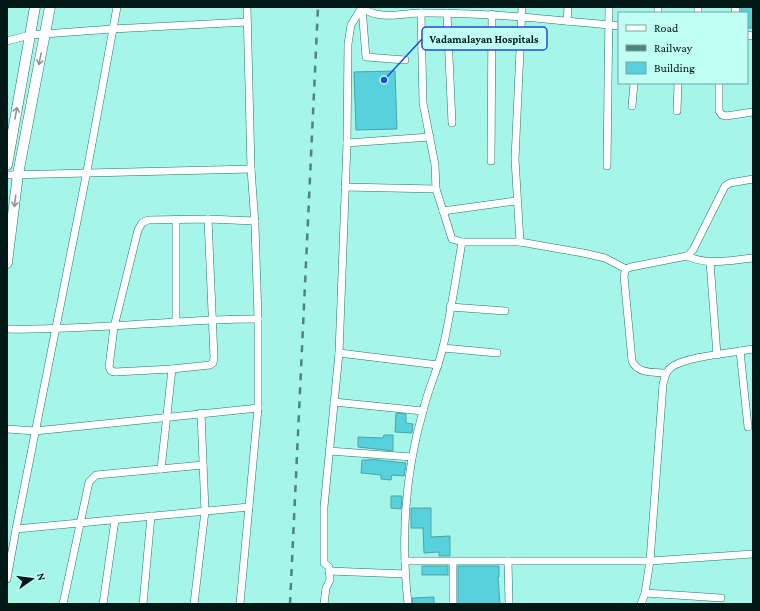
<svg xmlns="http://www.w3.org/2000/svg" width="760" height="611" viewBox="0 0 760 611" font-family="'Crimson Pro',serif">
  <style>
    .building { fill: #57d1dc; stroke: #50a1a9 }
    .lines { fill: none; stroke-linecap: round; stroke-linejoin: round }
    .minor-casing { stroke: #21766b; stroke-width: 8 }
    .secondary-casing { stroke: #21766b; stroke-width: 11 }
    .minor { stroke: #fff; stroke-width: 7 }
    .secondary { stroke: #fff; stroke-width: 10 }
    .rail { stroke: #50837b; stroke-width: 2.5; stroke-dasharray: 7 7; stroke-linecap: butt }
    .oneway { stroke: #8d9896 }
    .leader { fill: none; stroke: #1d4ed8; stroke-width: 1.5 }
    .callout-dot { fill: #1d4ed8; stroke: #c0fff4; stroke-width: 1.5 }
    .callout { fill: #c0fff4; stroke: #1d4ed8; stroke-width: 1.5 }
    .callout-label { font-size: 11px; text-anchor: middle; font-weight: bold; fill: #011916 }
  </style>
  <rect width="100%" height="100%" fill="#a5f5e8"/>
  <g class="building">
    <path d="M741,7H753V28H747V13H741Z"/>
    <path d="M395,71L397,129L356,130L354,72Z"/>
    <path d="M396,413L406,414V423L413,424L412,433L395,432Z"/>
    <path d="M384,435H393V451L358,447V437L383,438Z"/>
    <path d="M369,459L406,463L404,476L392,475L391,480L381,479V475L361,473L362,460H369Z"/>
    <path d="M391,496H402L401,509L391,508Z"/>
    <path d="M411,508H431V537L450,536V556H439V552L424,553L423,528H411Z"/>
    <rect x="422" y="566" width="26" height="9"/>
    <path d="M458,566H499V577H498L500,604H458Z"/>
    <path d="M434,597V604H413L412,598Z"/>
  </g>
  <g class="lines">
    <g class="minor-casing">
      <g id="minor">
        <path d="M362,7C375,20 401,14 418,13C485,12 552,20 619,26"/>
        <path d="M362,8L366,57L405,60"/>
        <path d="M421,13L423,103L435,165L436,189L452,239L462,242H520L583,253L605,258L626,269"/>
        <path d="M447,13L452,123"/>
        <path d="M658,13V7"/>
        <path d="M698,13V7"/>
        <path d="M735,13L736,7"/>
        <path d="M567,21L568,7"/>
        <path d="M747,35L753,36"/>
        <path d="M7,41L30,35L112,29L247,22"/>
        <path d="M719,83V111L722,115L726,116L753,112"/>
        <path d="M632,106L634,83"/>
        <path d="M677,111L678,83"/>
        <path d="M347,143L430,137"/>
        <path d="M491,161L492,14"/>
        <path d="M607,166L609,7"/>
        <path d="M7,175L251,169"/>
        <path d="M345,187L436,189"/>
        <path d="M443,211L516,201"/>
        <path d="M520,242L515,159L522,7"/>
        <path d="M687,256C708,266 731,260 753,258"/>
        <path d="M710,262L717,355"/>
        <path d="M450,307L505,311"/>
        <path d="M176,322V219"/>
        <path d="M7,329C91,331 174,319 258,319"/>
        <path d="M443,348L497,353"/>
        <path d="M740,351L748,427"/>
        <path d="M339,353L438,365"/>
        <path d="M172,369L210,365L213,363L214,358L208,219"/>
        <path d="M666,373C653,372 638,374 632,361L624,276L626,269L631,267L687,256L693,250L725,186L730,183L753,179"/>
        <path d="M334,402L423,411"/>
        <path d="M7,429L35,431L258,408"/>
        <path d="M329,451L412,457"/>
        <path d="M161,469L172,369L115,372L111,371L109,367L114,327L138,230L142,223L148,220L208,219L255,221"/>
        <path d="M16,529L249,507"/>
        <path d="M405,561H650L753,554"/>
        <path d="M508,561L509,604"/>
        <path d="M453,562V604"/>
        <path d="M329,571L405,574"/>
        <path d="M7,579L16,529L87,171L117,7"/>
        <path d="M645,593L721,598"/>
        <path d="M63,604L89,482L96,475L203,465"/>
        <path d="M103,604L115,520"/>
        <path d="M143,604L151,516"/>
        <path d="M194,604L205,511L201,413"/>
        <path d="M240,604L258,408V319L255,225L251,169L247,7"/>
        <path d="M324,604L326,588L330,580L329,567L324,563V507L339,353L347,143L348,44L351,25L362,7"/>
        <path d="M408,604C401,540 405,473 423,411C428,389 438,369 443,347C451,313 456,277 462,242"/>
        <path d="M641,604L645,593L650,561L663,384C665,377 666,370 673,366C690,356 732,353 753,349"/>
      </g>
    </g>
    <g class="secondary-casing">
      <g id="secondary">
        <path d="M7,165L35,7"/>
        <path d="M7,263L18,174L50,7"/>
      </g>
    </g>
    <use href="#minor" class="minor"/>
    <use href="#secondary" class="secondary"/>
    <path class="rail" d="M290,604L318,7"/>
  </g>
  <defs><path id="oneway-shaft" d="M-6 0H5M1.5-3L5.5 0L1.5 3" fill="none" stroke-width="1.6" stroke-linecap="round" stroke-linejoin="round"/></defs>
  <g class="oneway">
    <use href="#oneway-shaft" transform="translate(40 59) rotate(101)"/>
    <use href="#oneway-shaft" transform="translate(16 113) rotate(-80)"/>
    <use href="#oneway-shaft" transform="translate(15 201) rotate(97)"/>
  </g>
  <path class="leader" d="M384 80L422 39"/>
  <circle class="callout-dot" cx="384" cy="80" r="4"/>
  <rect class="callout" x="422" y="27" width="125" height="23" rx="4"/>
  <g class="callout-label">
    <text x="484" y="43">Vadamalayan Hospitals</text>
  </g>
  <rect width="760" height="611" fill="none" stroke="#011916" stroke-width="16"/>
  <rect x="618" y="12" width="130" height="72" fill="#c0fff4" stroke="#74a39b"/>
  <rect x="626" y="25" width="20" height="6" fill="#ffffff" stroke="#74a39b"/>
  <text x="654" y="32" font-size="12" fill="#011916">Road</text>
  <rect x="626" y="45" width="20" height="6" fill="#50837b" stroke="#74a39b"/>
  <text x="654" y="52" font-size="12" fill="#011916">Railway</text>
  <rect x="626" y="62" width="20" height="12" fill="#57d1dc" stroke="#74a39b"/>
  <text x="654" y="72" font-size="12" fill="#011916">Building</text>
  <g transform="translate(32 579) rotate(76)" stroke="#c0fff4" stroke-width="3" paint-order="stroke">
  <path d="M0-3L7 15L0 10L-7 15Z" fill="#011916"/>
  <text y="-6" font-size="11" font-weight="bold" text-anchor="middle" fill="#011916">N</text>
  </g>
</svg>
